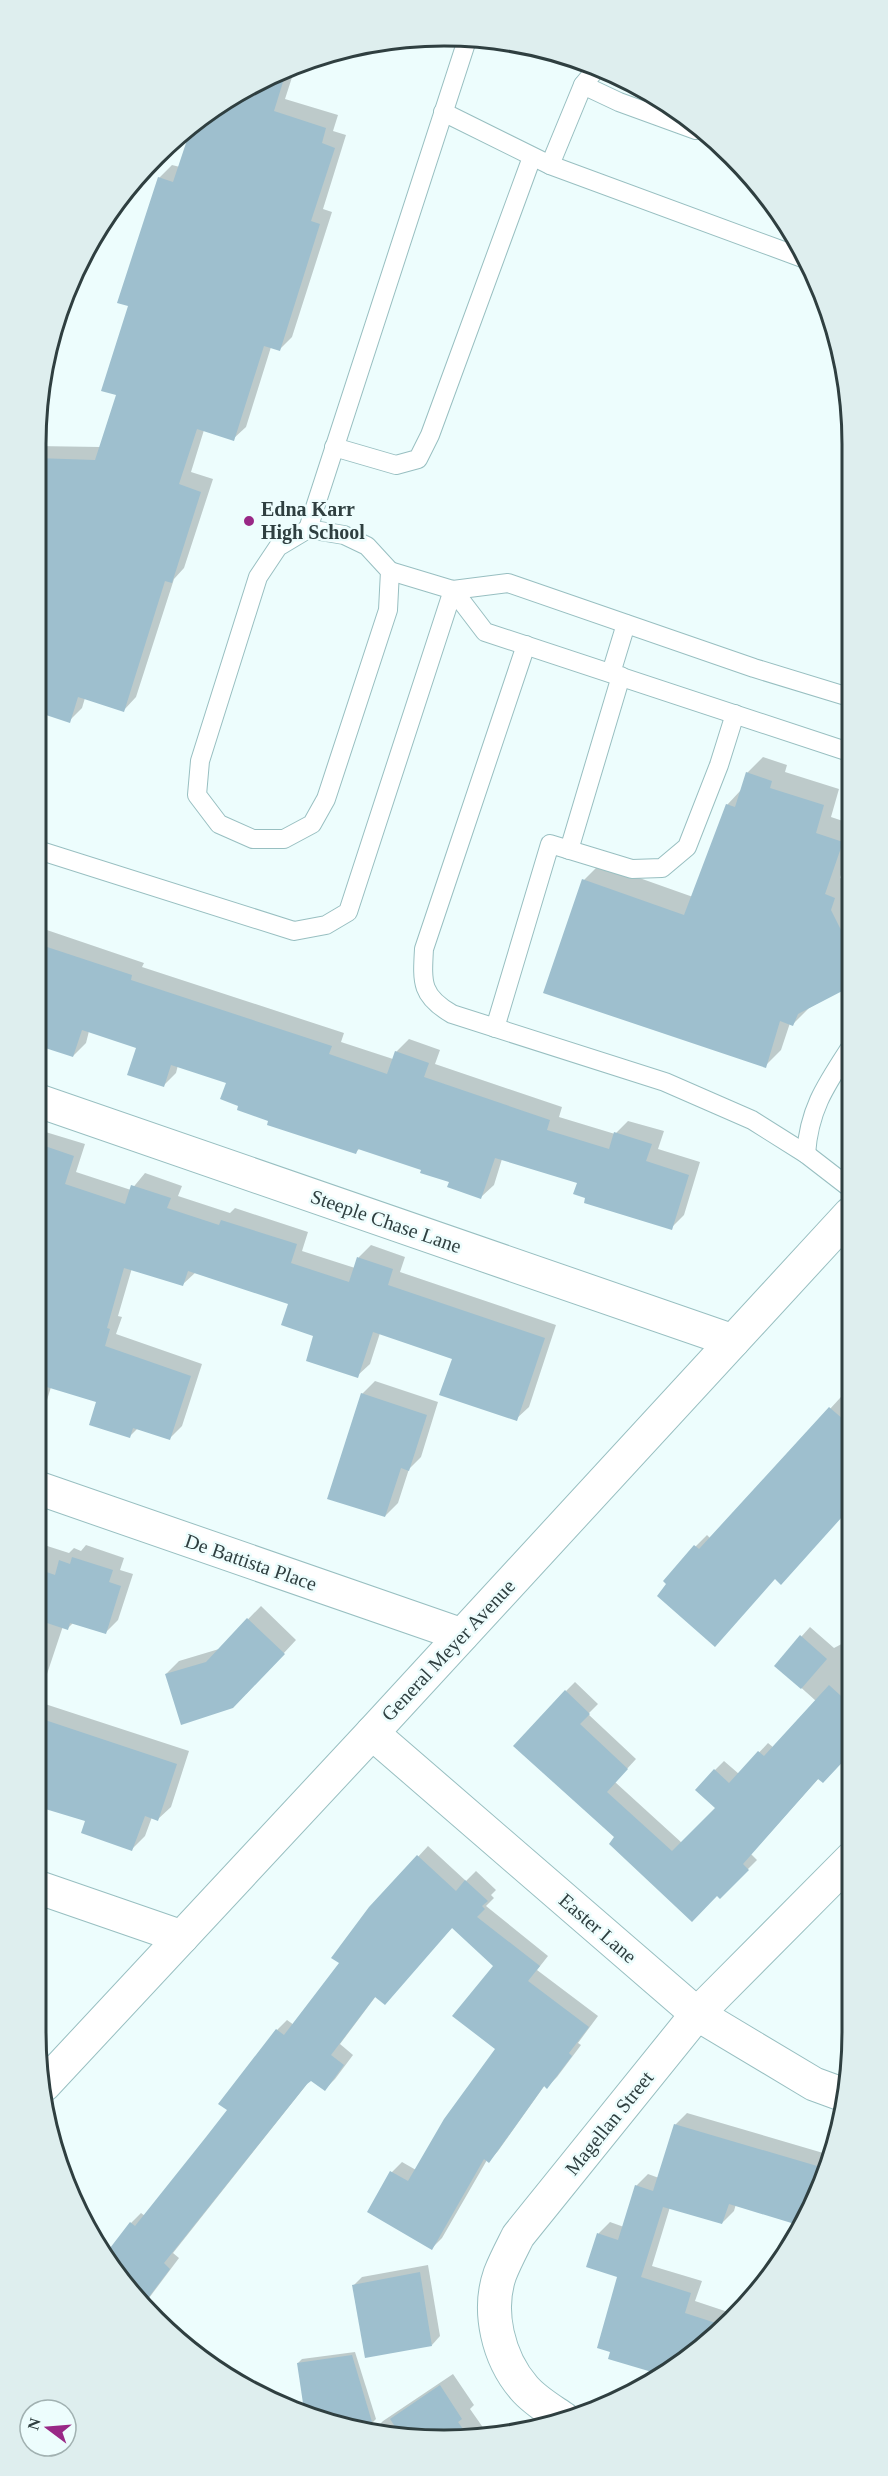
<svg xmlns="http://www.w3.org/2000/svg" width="888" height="2476" viewBox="0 0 888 2476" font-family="'Times New Roman',serif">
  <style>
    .shadow { fill: #0003 }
    .building { fill: #9ebfce }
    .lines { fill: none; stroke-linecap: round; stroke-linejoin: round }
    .service-casing { stroke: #98bfc1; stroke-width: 20 }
    .minor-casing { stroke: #98bfc1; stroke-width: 35 }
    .secondary-casing { stroke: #98bfc1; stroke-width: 35 }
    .service { stroke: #fff; stroke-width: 18 }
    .minor { stroke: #fff; stroke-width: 33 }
    .secondary { stroke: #fff; stroke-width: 33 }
    .poi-dot { fill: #992886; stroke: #edfdfd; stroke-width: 2 }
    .labels { text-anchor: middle; stroke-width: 5; stroke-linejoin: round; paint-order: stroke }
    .poi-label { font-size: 20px; font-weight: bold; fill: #2f3f40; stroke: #edfdfd; text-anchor: start }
    .street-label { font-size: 20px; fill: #2f3f40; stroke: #edfdfd }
    .rim { fill: none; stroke: #2f3f40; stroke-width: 3 }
  </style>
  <rect width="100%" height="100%" fill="#edfdfd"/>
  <g class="shadow">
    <path d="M296,65L285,99L338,115L333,131L346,135L323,209L332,212L292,337L279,350L271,347L246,427L233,439L204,430L191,472L213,479L184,568L174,579L136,697L124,710L85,698L82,708L69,721L37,614L36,446L101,447L118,394L130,305L159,178L172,165L180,167L194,124L240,91Z"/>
    <path d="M763,757L787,765L785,772L839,789L831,817L849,823V850L840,878L850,882L846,893L850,901V985L809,1008L793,1024L790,1023L781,1050L765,1066L584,880L600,864L693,897L727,805L741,790L747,773Z"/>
    <path d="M38,927L144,963L142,967L344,1033L341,1042L393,1059L396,1052L409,1039L440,1050L435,1064L562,1107L559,1117L615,1134L628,1121L664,1131L658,1149L700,1162L684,1215L671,1228L587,1197L578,1182L502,1159L494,1185L481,1197L423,1169L360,1148L356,1152L270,1120L240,1105L228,1082L178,1065L176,1073L163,1086L138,1047L89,1031L86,1043L73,1056L39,1045Z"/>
    <path d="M39,1130L85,1144L76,1172L131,1190L145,1173L182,1186L178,1196L230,1213L235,1208L308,1232L302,1251L355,1268L359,1257L371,1245L405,1257L400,1272L556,1325L529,1407L516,1419L454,1358L380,1333L370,1364L357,1376L315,1335L290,1303L196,1272L182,1285L132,1268L118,1316L122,1317L116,1334L202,1364L182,1426L169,1439L138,1428L129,1437L98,1401L51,1387L47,1400L40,1406Z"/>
    <path d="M375,1381L438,1402L421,1457L409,1469L398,1503L385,1516L362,1394Z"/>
    <path d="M851,1386V1505L775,1578L668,1584L665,1581L696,1546L707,1535L711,1539Z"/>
    <path d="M41,1544L69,1553L74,1548L81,1551L86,1545L124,1558L120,1570L133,1574L118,1620L105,1633L73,1623L68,1628L63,1626L42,1689Z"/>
    <path d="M261,1606L296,1640L246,1694L166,1674L179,1661L219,1649Z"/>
    <path d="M810,1627L834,1648L851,1639V1751L823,1781L819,1778L751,1854L757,1860L720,1897L617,1837L566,1691L575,1682L598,1704L588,1714L636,1759L615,1782L682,1843L717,1808L715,1770L724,1761L739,1774L768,1743L774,1748L816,1701L776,1665Z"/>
    <path d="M42,1703L189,1751L171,1807L158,1819L152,1817L145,1836L132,1849L87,1820L42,1807Z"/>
    <path d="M428,1846L466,1881L476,1871L496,1890L491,1895L494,1898L486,1906L548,1956L537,1970L598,2016L578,2043L581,2045L557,2077L547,2087L545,2085L498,2151L489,2161L487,2160L442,2238L432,2248L369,2212L392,2172L402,2162L416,2170L497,2048L495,1966L453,1927L376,1996L340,2044L353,2055L335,2079L325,2089L311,2079L173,2253L179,2258L143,2306L114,2264L116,2261L108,2254L131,2223L141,2213L145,2216L229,2110L277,2030L287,2020L294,2025L341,1963L371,1908Z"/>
    <path d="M852,2001V2021L846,2020Z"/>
    <path d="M687,2113L830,2155L799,2224L736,2204L734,2211L722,2223L670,2207L652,2266L702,2281L695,2301L737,2315L671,2371L664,2374L610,2358L619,2276L588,2266L599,2233L610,2222L624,2227L636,2186L648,2174L659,2178L675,2125Z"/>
    <path d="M428,2265L440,2336L432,2345L353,2286L362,2277Z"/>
    <path d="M355,2352L376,2419L372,2423L359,2427L305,2410L298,2363L302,2359Z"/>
    <path d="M453,2374L474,2405L470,2409L489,2436L470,2439L391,2437L373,2431L383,2421Z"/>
  </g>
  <g class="building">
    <path d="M287,69L274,111L326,128L322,143L335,148L311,221L320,224L280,351L264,346L234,441L197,429L179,484L201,492L172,583L165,581L124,712L78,697L70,723L37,712L36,458L95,460L116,395L101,391L128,306L117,303L158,177L173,182L192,125L240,91Z"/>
    <path d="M746,772L772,781L770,788L824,805L816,833L843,842L825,894L835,898L831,910L850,948V987L798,1014L793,1026L780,1021L766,1068L543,993L582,879L684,915L726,804L735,807Z"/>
    <path d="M38,944L132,975L131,980L332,1046L329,1054L387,1074L395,1051L429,1063L424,1077L550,1120L547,1130L609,1149L614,1132L652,1144L646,1161L689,1175L672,1230L584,1203L585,1198L573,1194L577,1183L495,1158L481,1199L447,1187L449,1182L420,1173L421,1170L358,1149L356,1154L267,1125L268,1121L237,1110L238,1106L220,1099L226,1083L171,1065L164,1087L127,1075L136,1048L82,1030L73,1057L39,1046Z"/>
    <path d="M39,1144L74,1156L65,1184L125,1204L131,1185L171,1198L167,1208L219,1225L221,1220L297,1244L291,1263L349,1282L357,1257L393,1269L388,1285L545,1338L517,1421L439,1395L452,1359L373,1332L358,1378L306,1361L313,1336L281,1325L288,1304L188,1271L183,1286L124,1268L107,1328L110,1329L105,1346L191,1376L170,1440L133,1428L130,1438L89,1425L96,1402L40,1385Z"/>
    <path d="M361,1393L427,1415L409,1471L401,1468L385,1517L327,1499Z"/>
    <path d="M829,1407L851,1426V1507L781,1585L775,1579L715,1647L657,1596L666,1584L663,1581L694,1545L699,1549Z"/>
    <path d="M72,1557L113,1570L109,1582L121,1586L106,1634L70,1623L68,1630L41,1621V1570L55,1575L59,1560L70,1564Z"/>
    <path d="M247,1618L285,1654L233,1708L181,1725L165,1674L206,1662Z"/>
    <path d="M800,1635L827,1659L801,1689L774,1666Z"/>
    <path d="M829,1685L851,1705V1753L823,1783L818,1779L743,1864L749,1870L720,1899L717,1896L692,1922L609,1844L614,1837L513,1746L565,1690L590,1714L580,1724L628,1769L607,1792L672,1851L715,1808L695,1790L714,1769L729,1783L758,1751L764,1756Z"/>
    <path d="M42,1719L177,1764L158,1821L145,1816L132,1851L81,1833L85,1821L42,1808Z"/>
    <path d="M417,1855L456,1891L465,1880L488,1901L482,1906L485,1909L477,1917L540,1966L528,1981L589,2027L569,2053L572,2056L547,2089L544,2086L489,2163L484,2159L432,2250L367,2212L390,2171L408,2181L444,2119L495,2049L452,2016L493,1966L452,1928L385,2005L375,1997L331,2055L344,2065L325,2091L311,2081L307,2084L164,2263L170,2269L142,2306L107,2252L130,2222L135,2226L206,2137L227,2110L218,2104L276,2029L284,2035L339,1963L331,1958L369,1907Z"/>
    <path d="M674,2124L824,2168L798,2225L729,2204L722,2224L663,2207L641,2277L691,2293L685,2313L725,2326L671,2371L662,2375L608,2359L610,2352L597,2348L617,2277L586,2267L597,2233L618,2240L635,2185L653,2191Z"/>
    <path d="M420,2272L432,2346L365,2358L352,2285Z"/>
    <path d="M352,2355L375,2432L304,2410L297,2363Z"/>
    <path d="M440,2385L462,2419L458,2422L470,2439L402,2437L390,2419Z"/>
  </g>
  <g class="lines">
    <g class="service-casing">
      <g id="service">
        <path d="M583,85L619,102L696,130"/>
        <path d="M443,112L550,165L808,260"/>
        <path d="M550,165L583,85L596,69"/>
        <path d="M334,447L396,465L418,459L430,435L532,157"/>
        <path d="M308,529L344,535L367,546L390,571L388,610L326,799L312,824L284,839H253L219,824L197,795L200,761L258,577L278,547Z"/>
        <path d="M308,529L468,37"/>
        <path d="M390,571L453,590L508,583L754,668L849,697"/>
        <path d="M453,590L485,632L849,752"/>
        <path d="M526,645L424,949C422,983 421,996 452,1014L665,1082L752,1120L806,1154L850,1188"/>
        <path d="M611,673L626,624"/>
        <path d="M38,850L294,931L326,925L348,912L453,590"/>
        <path d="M569,850L621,676"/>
        <path d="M495,1028L550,844L632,869L662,868L687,847L719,765L735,714"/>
        <path d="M806,1154C809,1109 826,1085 850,1048"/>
      </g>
    </g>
    <g class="minor-casing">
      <g id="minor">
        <path d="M39,1101L733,1341"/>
        <path d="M41,1489L462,1635"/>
        <path d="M372,1733L697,2014L814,2084L844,2095"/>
        <path d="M43,1889L182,1937"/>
        <path d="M564,2419C551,2410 535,2401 524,2388C498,2358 487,2311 500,2274C505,2261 512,2248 518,2236L697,2014L852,1858"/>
      </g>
    </g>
    <g class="secondary-casing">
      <path id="secondary" d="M44,2085L372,1733L850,1214"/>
    </g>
    <use href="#service" class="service"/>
    <use href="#minor" class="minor"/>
    <use href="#secondary" class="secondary"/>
  </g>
  <circle class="poi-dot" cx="249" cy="521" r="6"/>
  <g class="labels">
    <g class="poi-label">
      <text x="261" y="516">Edna Karr<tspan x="261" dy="23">High School</tspan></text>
    </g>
    <g class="street-label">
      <text transform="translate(386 1221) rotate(19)" y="7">Steeple Chase Lane</text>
      <text transform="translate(251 1562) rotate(19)" y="7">De Battista Place</text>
      <text transform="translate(448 1650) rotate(-47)" y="7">General Meyer Avenue</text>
      <text transform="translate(598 1928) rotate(41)" y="7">Easter Lane</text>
      <text transform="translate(609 2123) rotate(-51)" y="7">Magellan Street</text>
    </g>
  </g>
  <path d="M0 0H888V2476H0ZM444 46H444A398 398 0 0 1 842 444V2032A398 398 0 0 1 444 2430H444A398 398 0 0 1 46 2032V444A398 398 0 0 1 444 46Z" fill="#deeeee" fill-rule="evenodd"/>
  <path class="rim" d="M444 46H444A398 398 0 0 1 842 444V2032A398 398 0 0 1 444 2430H444A398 398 0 0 1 46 2032V444A398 398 0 0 1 444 46Z"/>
  <g transform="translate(48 2428) rotate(286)"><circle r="28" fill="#edfdfd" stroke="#a1b1b1" stroke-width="1.5"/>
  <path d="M0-4.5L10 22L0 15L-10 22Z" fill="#992886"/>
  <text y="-9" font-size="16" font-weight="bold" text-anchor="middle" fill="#2f3f40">N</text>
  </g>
</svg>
